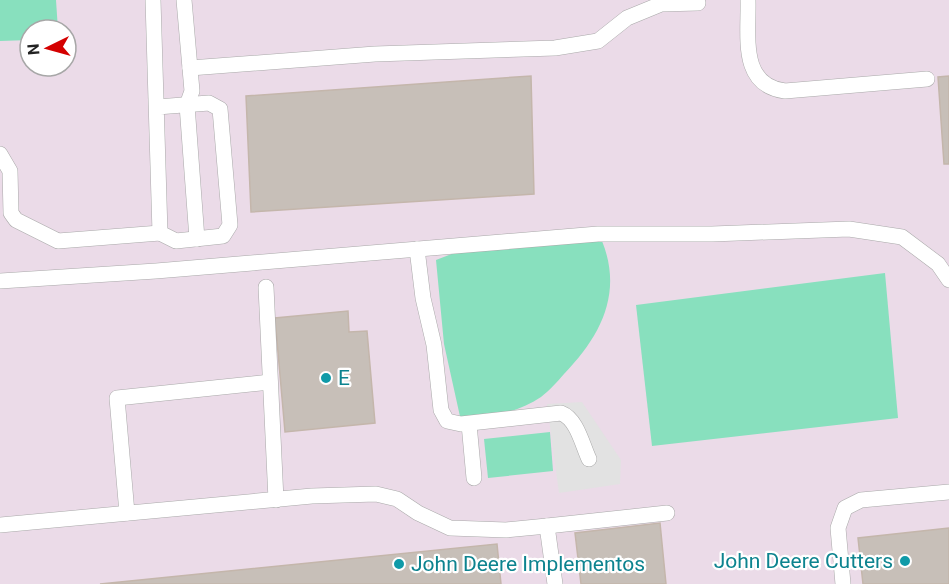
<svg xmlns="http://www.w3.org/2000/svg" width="949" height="584" viewBox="0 0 949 584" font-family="Roboto,sans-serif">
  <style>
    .industrial { fill: #ebdbe8; fill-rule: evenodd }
    .pitch { fill: #88e0be }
    .parking { fill: #e2e2e2 }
    .building { fill: #c7bfb8; stroke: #c4b6ab; stroke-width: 1.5 }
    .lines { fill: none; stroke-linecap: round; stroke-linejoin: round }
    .minor-casing { stroke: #a9a9a9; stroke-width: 16 }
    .minor { stroke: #fff; stroke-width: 15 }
    .culture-dot { fill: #0f9aa8; stroke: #fff; stroke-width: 2 }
    .labels { text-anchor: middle; stroke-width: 4.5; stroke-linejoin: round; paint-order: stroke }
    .culture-label { font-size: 21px; fill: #0d838f; stroke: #fff; text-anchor: start }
  </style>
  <rect width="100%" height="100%" fill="#f2efe9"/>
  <path class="industrial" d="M0,0H949V584H0ZM30,30H66V66H30Z"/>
  <g class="pitch">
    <path d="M0,0H56L58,30H30V40L0,41Z"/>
    <path d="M602,241C623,293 601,336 564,374C557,382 549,391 541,397C518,413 488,417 461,421L444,344L436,260L462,250Z"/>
    <path d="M885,273L898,418L652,446L636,305Z"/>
    <path d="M550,432L553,471L488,478L484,439Z"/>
  </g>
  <path class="parking" d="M582,402L621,460L620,484L559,493L547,404Z"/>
  <g class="building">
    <path d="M531,76L534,194L251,212L246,96Z"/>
    <path d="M949,76V164H944L938,77Z"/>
    <path d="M348,311L349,332L367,331L375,423L285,432L275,318Z"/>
    <path d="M660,523L666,584H581L575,533Z"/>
    <path d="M949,528V584H863L858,538Z"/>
    <path d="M497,544L501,584H100Z"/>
  </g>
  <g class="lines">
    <g class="minor-casing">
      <g id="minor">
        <path d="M153,0L160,233L176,241L223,236L230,225L220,109L209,103L157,107"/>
        <path d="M184,0L192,91L187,105L197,239"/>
        <path d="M748,0C749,36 739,85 785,91L927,79"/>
        <path d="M190,68L375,54L555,48L598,41L627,18L661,4L698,3"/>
        <path d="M0,154L10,171L11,213L16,220L58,241L160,233"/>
        <path d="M417,249L423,298L434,345L441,410L447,421L461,424L561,413C577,419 582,444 589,459"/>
        <path d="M0,281L156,271L598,234H712L849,229L902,237L938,264L949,280"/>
        <path d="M266,287L276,500"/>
        <path d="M469,424L474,478"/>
        <path d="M127,513L117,398L270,382"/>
        <path d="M0,525L312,496L376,494L397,499L418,513L450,528L506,530L547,526L555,584"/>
        <path d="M547,526L667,513"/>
        <path d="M843,584L838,528L845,508L861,500L949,492"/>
      </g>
    </g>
    <use href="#minor" class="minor"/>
  </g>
  <g class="culture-dot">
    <circle cx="326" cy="378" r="6"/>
    <circle cx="905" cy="561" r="6"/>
    <circle cx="399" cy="564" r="6"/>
  </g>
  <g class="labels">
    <g class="culture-label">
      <text x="338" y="385">E</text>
      <text x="893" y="568" text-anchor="end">John Deere Cutters</text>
      <text x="411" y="571">John Deere Implementos</text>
    </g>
  </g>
  <g transform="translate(48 48) rotate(265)"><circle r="28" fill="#ffffff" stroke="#a7a7a7" stroke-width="1.5"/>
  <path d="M0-4.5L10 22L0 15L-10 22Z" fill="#d40000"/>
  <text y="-9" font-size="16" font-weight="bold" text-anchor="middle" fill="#222222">N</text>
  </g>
</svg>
